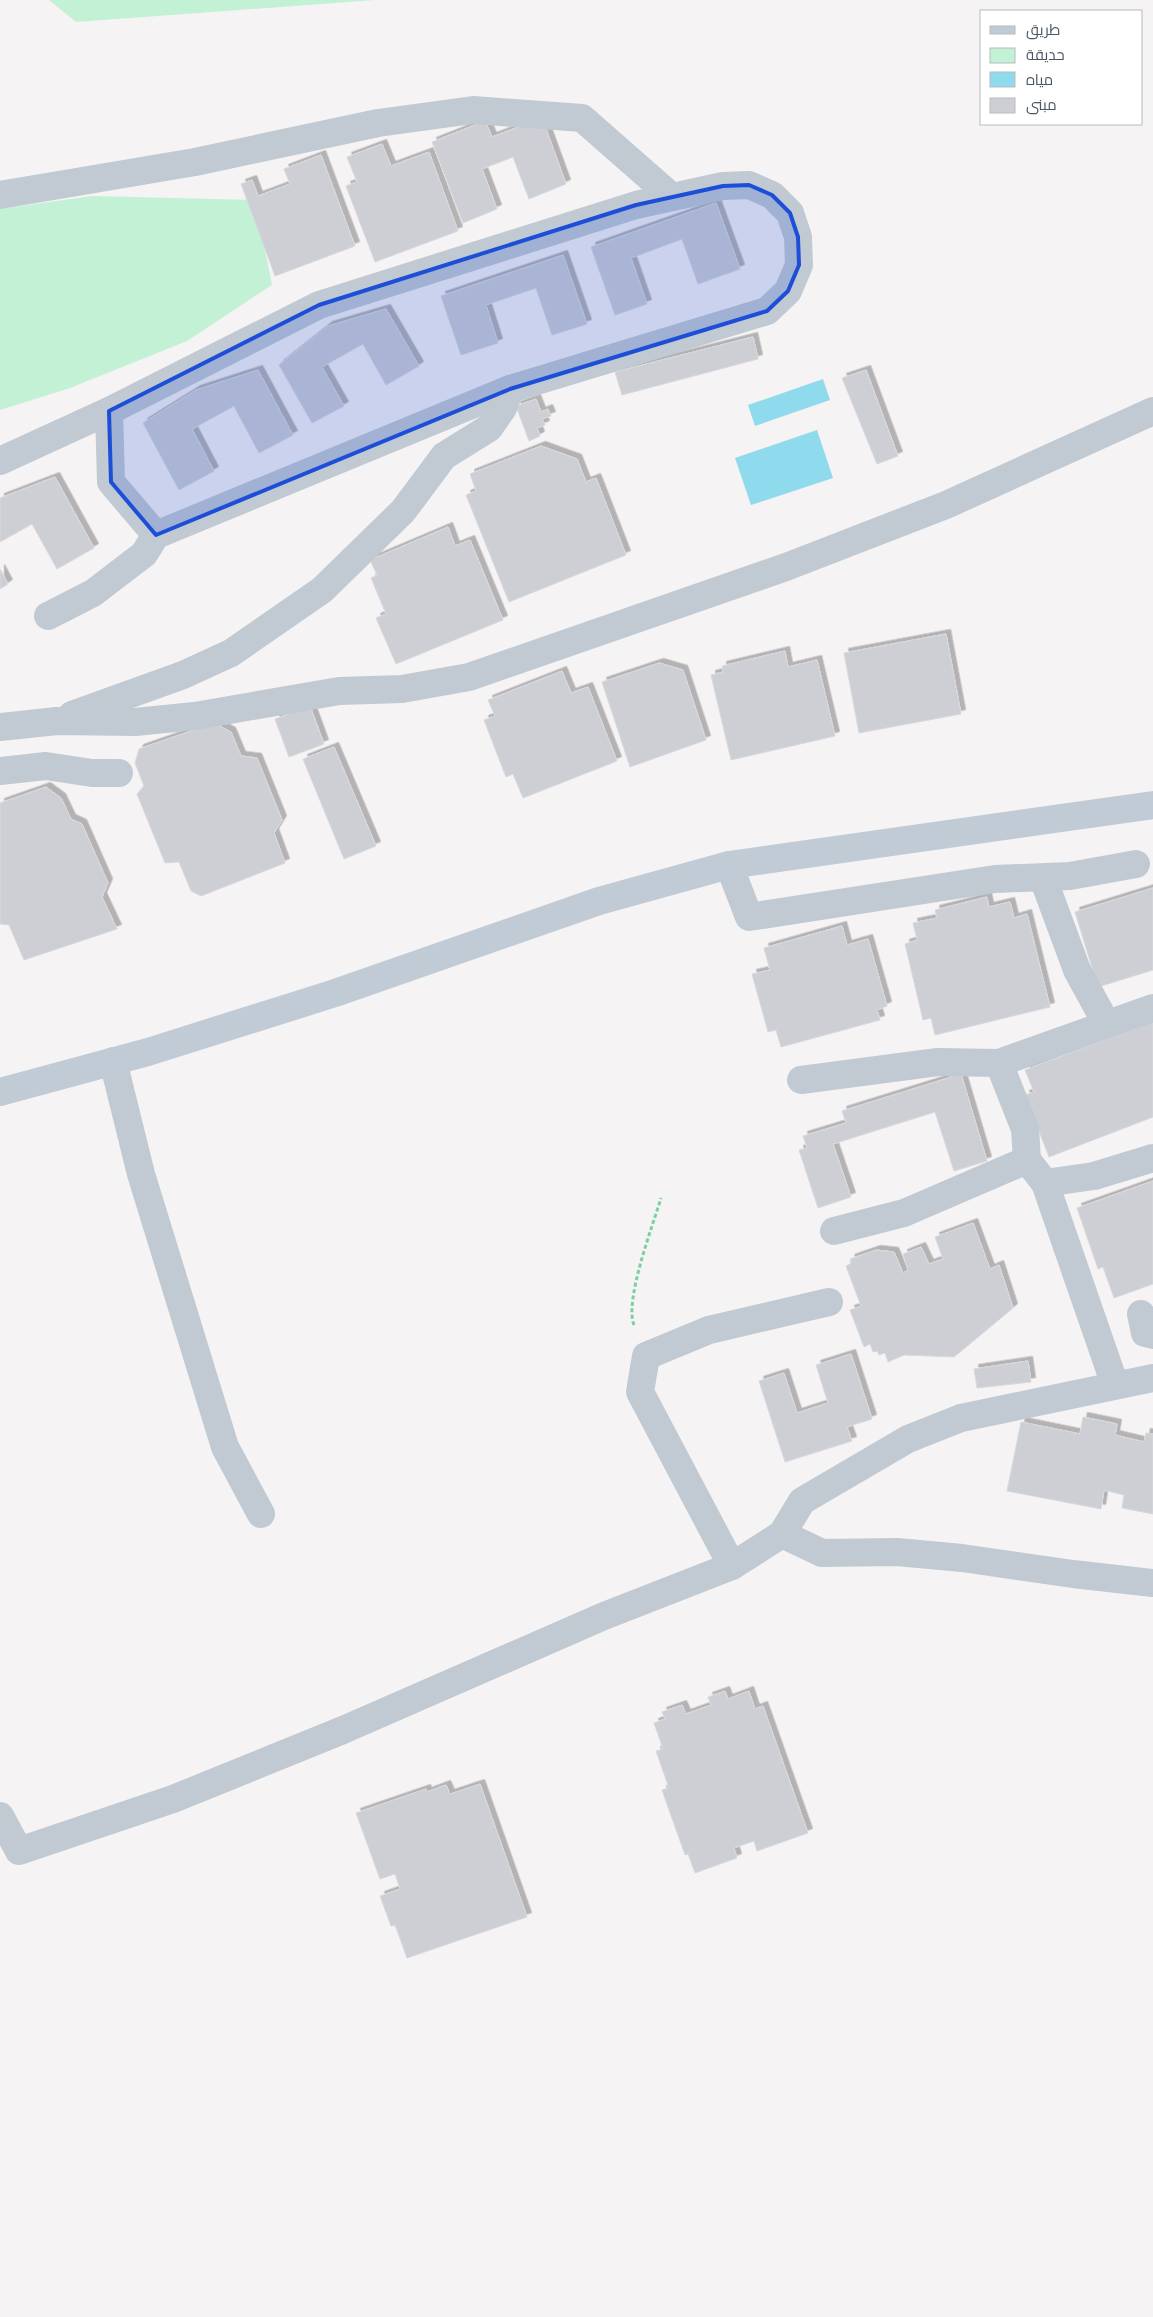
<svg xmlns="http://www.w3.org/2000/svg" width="1153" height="2317" viewBox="0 0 1153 2317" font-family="'Public Sans',Cairo,sans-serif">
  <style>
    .green { fill: #c3f1d5 }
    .water { fill: #90daee }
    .building { fill: #cdcfd5; stroke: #d7d9de; filter: url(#shadow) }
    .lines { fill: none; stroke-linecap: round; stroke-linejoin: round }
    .path { stroke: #7ad0a6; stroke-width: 3; stroke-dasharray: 4 2.5; stroke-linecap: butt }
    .street { stroke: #c1cad2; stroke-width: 28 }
    .secondary { stroke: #c1cbd6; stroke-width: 28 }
    .marked { fill: #1d4ed8; fill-opacity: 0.2; stroke: #1d4ed8; stroke-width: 4; stroke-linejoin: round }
  </style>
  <defs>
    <filter id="shadow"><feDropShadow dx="4.5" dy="-4.5" stdDeviation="0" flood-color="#0004"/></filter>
  </defs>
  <rect width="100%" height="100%" fill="#f5f3f3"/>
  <g class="green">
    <path d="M49,0H375L76,22Z"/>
    <path d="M92,196L255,200L272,285L187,341L70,388L0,410V209Z"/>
  </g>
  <g class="water">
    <path d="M823,379L830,400L755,426L748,405Z"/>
    <path d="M817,430L833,478L751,505L735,458Z"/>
  </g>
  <g class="building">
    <path d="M542,118L566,184L529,199L513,157L482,169L497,209L463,223L432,142L485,121L492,137Z"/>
    <path d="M382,144L391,166L429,152L458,231L375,262L346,186L357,182L347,157Z"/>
    <path d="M321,155L355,246L275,276L241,184L252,180L258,196L290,184L284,169Z"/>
    <path d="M716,203L740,269L698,284L682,239L631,258L647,304L615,315L591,247Z"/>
    <path d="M563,255L587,324L552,335L536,288L486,305L498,343L461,355L441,296Z"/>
    <path d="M386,309L419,366L386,385L363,344L322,367L344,406L312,423L279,365L328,326Z"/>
    <path d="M753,337L758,359L622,395L615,372Z"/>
    <path d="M258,370L293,435L259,453L234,406L192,429L214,471L179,490L143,423L196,390Z"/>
    <path d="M866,370L898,456L877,464L842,378Z"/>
    <path d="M536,399L541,412L548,409L551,416L542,419L545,425L537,428L540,436L529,441L516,406Z"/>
    <path d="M541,446L577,459L586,482L596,478L626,555L509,602L466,495L476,491L470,474Z"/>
    <path d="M55,477L94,548L57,569L32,524L0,542V498Z"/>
    <path d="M448,527L455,546L470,540L503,620L396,664L376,618L386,614L371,578L377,575L370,560Z"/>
    <path d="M0,569L8,584L0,589Z"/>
    <path d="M946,634L961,714L859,733L844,653Z"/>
    <path d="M785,651L788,667L817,660L835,736L731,760L711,675L723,672L722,666Z"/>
    <path d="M659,663L683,670L706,740L630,767L602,682Z"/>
    <path d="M562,671L571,693L588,687L617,761L523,798L513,774L506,777L484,720L495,716L488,700Z"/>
    <path d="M310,706L324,744L289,757L275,719Z"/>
    <path d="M214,723L231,732L241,756L257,758L282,820L274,833L285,863L201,896L191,891L179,862L165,863L137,794L144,786L135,763L139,749Z"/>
    <path d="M334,747L376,846L344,859L303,759Z"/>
    <path d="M46,787L61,798L71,819L82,824L108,883L102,897L117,929L24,960L9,925L0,924V803Z"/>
    <path d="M1153,888V970L1098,987L1075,912Z"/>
    <path d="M987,897L989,907L1010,902L1014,918L1027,914L1050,1007L935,1035L931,1018L923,1020L905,944L917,940L913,923L937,918L935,910Z"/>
    <path d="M842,926L847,945L868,939L887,1006L877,1010L880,1020L781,1047L776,1030L768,1032L752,974L770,970L764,948Z"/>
    <path d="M1153,1022V1117L1049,1157L1025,1095L1034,1092L1025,1070Z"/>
    <path d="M961,1074L987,1161L954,1171L935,1112L833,1144L851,1197L818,1208L799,1150L807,1148L803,1136L846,1123L842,1111Z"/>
    <path d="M1153,1181V1284L1114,1298L1103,1267L1098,1269L1077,1208Z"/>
    <path d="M973,1223L990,1269L999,1265L1013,1308L954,1357L904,1355L888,1362L885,1353L879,1355L877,1351L873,1352L870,1344L864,1347L850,1310L861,1306L846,1266L852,1263L850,1259L876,1250L894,1252L903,1273L908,1270L903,1254L921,1247L929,1264L943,1259L935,1237Z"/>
    <path d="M851,1354L872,1419L847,1427L852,1441L785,1462L759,1381L784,1373L797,1413L828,1403L816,1365Z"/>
    <path d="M1028,1361L1031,1382L977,1388L974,1369Z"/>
    <path d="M1083,1417L1117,1424L1115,1435L1144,1442L1146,1433L1153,1434V1514L1122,1508L1124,1495L1104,1490L1101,1509L1007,1491L1021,1422L1080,1434Z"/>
    <path d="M725,1691L728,1699L749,1691L755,1709L763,1706L808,1833L757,1851L754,1841L734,1848L737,1858L695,1873L688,1854L685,1855L662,1790L669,1788L656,1751L663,1749L654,1723L665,1719L662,1712L682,1705L686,1714L711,1705L708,1697Z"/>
    <path d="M480,1784L527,1917L407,1958L395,1925L391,1926L380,1896L400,1889L395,1874L380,1879L356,1813L426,1789L427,1792L446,1785L450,1794Z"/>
  </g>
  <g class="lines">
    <path class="path" d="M634,1325C624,1301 653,1225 661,1198"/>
    <g class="street">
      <path d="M0,195L195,162L378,123L473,110L582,118L672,197"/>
      <path d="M109,411L111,482L156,535"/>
      <path d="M0,461L109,411L319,305L636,205L723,186L749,185L772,195L790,213L798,237L799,265L788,291L767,311L510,389L156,535L144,554L93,593L48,616"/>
      <path d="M72,715L183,675L231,653L322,590L403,511L444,456L489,428L503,408L510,389"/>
      <path d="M0,727L57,721L135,722L195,716L339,691L402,689L469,677L786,567L946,505L1153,411"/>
      <path d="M0,771L46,766L92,773H119"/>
      <path d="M729,865L749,917L995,879L1070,876L1136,864"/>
      <path d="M1043,878L1077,970L1100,1012"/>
      <path d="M113,1061L141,1174L225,1447L261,1514"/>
      <path d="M999,1063L1153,1008"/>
      <path d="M801,1080L938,1062L999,1063L1025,1129L1027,1160"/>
      <path d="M1045,1183L1094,1176L1153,1158"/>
      <path d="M834,1231L904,1213L1027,1160L1045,1183L1115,1385"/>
      <path d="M1141,1314L1145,1333L1153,1335"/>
      <path d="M1153,1378L961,1418L908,1439L802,1501L782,1534L822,1553L897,1552L962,1558L1073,1574L1153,1583"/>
      <path d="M732,1566L640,1392L646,1356L709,1330L829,1302"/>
      <path d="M0,1816L19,1851L173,1799L343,1730L604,1616L732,1566L782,1534"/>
    </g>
    <path class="secondary" d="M0,1092L148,1052L335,993L599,901L729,865L1153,805"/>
  </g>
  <path class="marked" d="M749,185L772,195L790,213L798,237L799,265L788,291L767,311L510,389L156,535L111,482L109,411L319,305L636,205L723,186Z"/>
  <rect x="980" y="10" width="162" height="115" fill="#ffffff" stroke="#b7bbc0"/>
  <rect x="990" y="26" width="25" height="8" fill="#c1cbd6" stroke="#b7bbc0"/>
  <text x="1026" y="35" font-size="15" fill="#4a5661">طريق</text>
  <rect x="990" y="48" width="25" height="15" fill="#c3f1d5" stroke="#b7bbc0"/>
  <text x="1026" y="60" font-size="15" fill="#4a5661">حديقة</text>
  <rect x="990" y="72" width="25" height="15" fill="#90daee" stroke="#b7bbc0"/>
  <text x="1026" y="85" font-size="15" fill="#4a5661">مياه</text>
  <rect x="990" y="98" width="25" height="15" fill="#cdcfd5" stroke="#b7bbc0"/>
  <text x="1026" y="110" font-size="15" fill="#4a5661">مبنى</text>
</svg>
